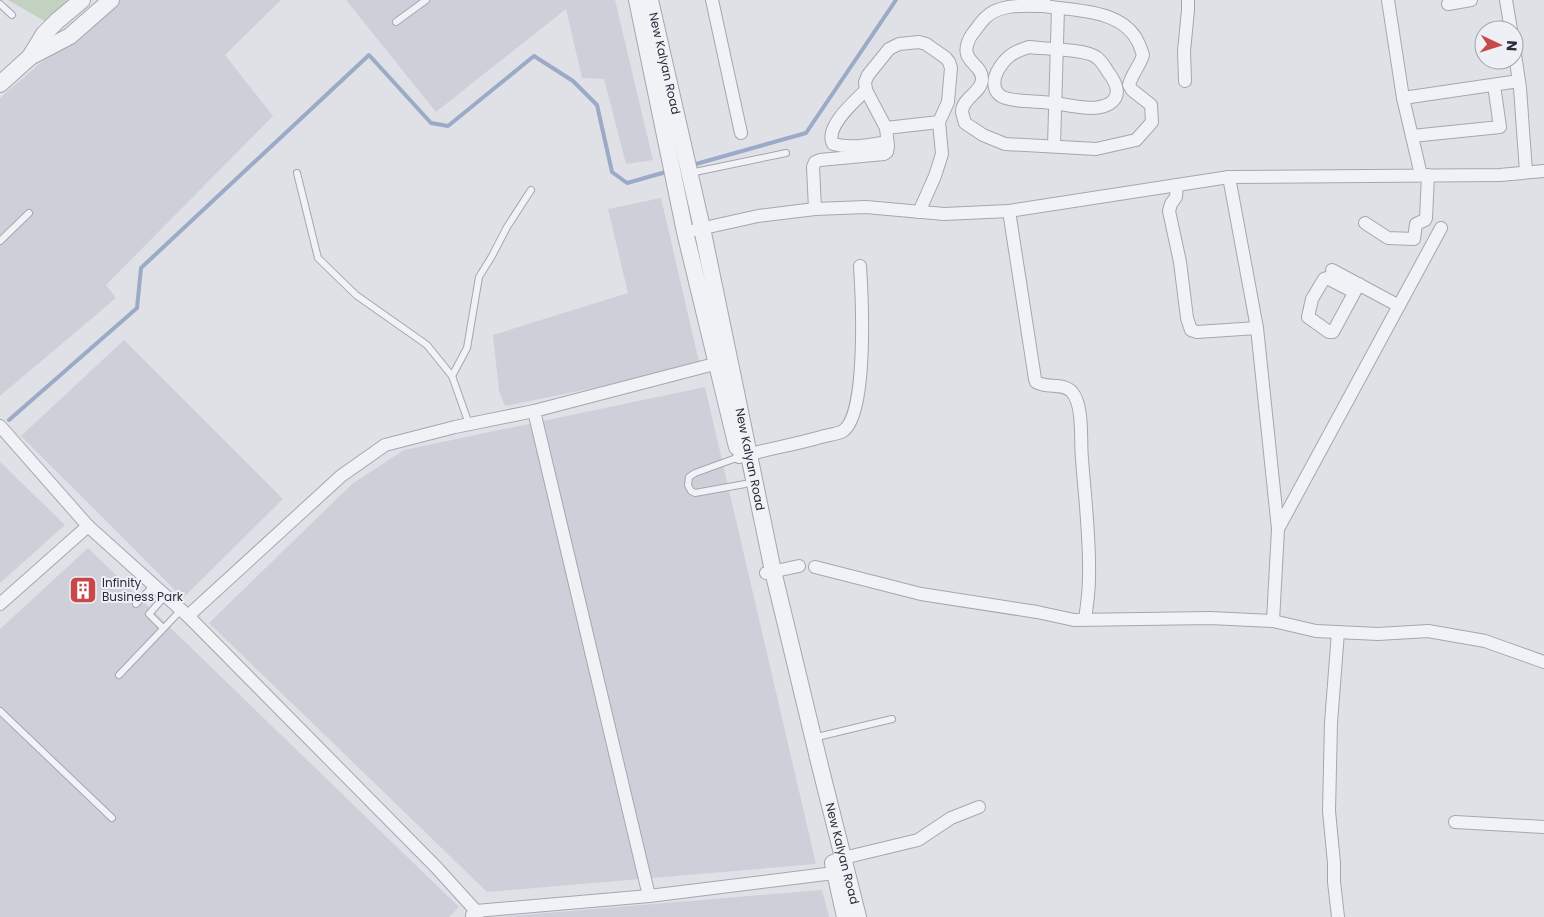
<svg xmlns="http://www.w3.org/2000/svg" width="1544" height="917" viewBox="0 0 1544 917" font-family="Poppins,sans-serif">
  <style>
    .built { fill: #cdd0d9 }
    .green { fill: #c2d1c0 }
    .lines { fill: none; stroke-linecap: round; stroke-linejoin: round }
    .stream { stroke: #9baac6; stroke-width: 4 }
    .service-casing { stroke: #a4a7b1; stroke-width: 8 }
    .minor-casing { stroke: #a4a7b1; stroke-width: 14 }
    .tertiary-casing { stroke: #a4a7b1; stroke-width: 18 }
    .service { stroke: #f1f2f6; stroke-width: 6 }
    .minor { stroke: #f1f2f6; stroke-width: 12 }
    .tertiary { stroke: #f1f2f6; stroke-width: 16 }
    .labels { text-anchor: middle; stroke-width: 4; stroke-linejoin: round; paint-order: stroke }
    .street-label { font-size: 12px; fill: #282d3e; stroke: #eef0f5 }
    .poi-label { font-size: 12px; fill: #282d3e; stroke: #eef0f5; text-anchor: start }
  </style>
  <rect width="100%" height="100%" fill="#dfe1e7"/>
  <g class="built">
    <path d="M113,0H281L225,55L273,116L106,285L116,298L0,396V98Z"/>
    <path d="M346,0H615L653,160L626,164L604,79L582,78L566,9L436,112Z"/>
    <path d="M661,198L700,366L505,406L499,391L493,335L628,293L608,209Z"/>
    <path d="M124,340L283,499L183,598L21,436Z"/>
    <path d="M705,387L816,864L487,892L209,623L352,484L404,450Z"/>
    <path d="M0,462L65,525L0,583Z"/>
    <path d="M88,548L459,907L449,917H0V629Z"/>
    <path d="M822,890L829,917H500Z"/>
  </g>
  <path class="green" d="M8,0H76L48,23Z"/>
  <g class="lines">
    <g class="stream">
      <path d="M696,164L806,133L896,0"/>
      <path d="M9,420L137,308L141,268L369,55L431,123L448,126L534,56L573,81L597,105L612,172L627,183L666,172"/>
    </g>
    <g class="service-casing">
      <g id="service">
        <path d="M0,4L12,15"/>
        <path d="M396,22L426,0"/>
        <path d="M297,173L318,258L356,295L427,345L452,376L469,424"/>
        <path d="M690,173L786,153"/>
        <path d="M0,241L29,213"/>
        <path d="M452,376L467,348L479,277L492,256L507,227L531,190"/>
        <path d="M739,457L695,473L689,477L688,485L691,491L695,493L745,484"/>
        <path d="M136,604L154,585"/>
        <path d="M163,628L149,614L165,596"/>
        <path d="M119,675L181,610"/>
        <path d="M0,711L112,818"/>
        <path d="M813,738L892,719"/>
      </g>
    </g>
    <g class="minor-casing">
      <g id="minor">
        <path d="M712,0L741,133"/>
        <path d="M1044,0V6C1075,11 1120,9 1137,40C1140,45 1141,50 1143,55C1140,66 1132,73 1129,85L1132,90L1151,105L1152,122L1136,140L1096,149L1005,144L983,135L965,123C964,120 963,116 962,112C962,98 981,93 982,80C983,68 970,64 967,54C965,47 969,38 973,33C977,28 981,22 985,18C1000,3 1025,6 1044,6"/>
        <path d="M1388,0L1403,98L1421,175"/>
        <path d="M1506,0L1511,30"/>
        <path d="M1448,4L1471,0"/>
        <path d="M1029,47C1044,49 1085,49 1096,57C1101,60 1105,67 1108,72C1130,100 1107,111 1080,107C1071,106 1062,104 1053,103C1041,101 1009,102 1001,96C993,91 993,80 997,72C1005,57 1013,52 1029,47Z"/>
        <path d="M1514,48L1520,88L1526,172"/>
        <path d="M1185,81L1184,51L1188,10V0"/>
        <path d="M866,90C855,101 824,127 833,144C851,149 869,145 887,142"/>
        <path d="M1403,98L1519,81"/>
        <path d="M886,128L939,122"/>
        <path d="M1412,136L1500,127L1494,85"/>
        <path d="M1054,146L1058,8"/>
        <path d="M1177,185L1176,197L1171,204L1169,211L1180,262L1187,318L1191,330L1197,332L1257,328"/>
        <path d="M815,209L813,167L815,162L820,160L884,154L887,152L888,146L886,128L866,90L865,82L868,75L889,49L899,44L919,42L926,44L946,58L949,62L951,68L948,102L939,122L942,154L935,176L919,212"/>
        <path d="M1009,211L1035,379L1036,382C1047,389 1063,382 1072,392C1084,406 1080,441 1082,459C1085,499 1090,538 1089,577C1089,591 1087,606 1085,619"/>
        <path d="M1365,223L1388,238L1414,239L1416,224L1425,220L1426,218L1428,175"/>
        <path d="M695,230L758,216L815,209L866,207L944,214L1009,211L1229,177"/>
        <path d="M1332,270L1399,306"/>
        <path d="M1354,292L1327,278L1324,279L1312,299L1308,317L1329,332H1333L1359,284"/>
        <path d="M0,426L88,526L0,604"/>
        <path d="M739,457C766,449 794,445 821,437C828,435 838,434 843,431C868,414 862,296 860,266"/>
        <path d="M88,526L188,616L436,867L476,911L477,917"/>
        <path d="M1278,529L1257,328L1229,177L1500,175L1544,171"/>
        <path d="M815,567L921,594L1037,612L1074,620L1210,618L1273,621L1316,631L1378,634L1428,631L1485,641L1544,662"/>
        <path d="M766,573L799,566"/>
        <path d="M188,616L341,476L385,445L455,427L534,411"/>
        <path d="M1273,621L1278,529L1441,228"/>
        <path d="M1338,632L1331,723L1329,811L1334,863V882L1338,917"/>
        <path d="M1455,822L1544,827"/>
        <path d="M835,860L918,840L951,818L979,807"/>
        <path d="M649,896L534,411L726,361"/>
        <path d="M472,915L476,911L649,896L842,872"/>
      </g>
    </g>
    <g class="tertiary-casing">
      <g id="tertiary">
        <path d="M637,0L685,232L737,447"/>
        <path id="s1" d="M650,0L702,228L773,571L820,766L858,917"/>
        <path d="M30,57L44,34L57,21L82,0"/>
        <path d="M0,84L30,57L70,36L111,0"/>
        <path d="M833,863L845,917"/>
      </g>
    </g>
    <use href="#service" class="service"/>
    <use href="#minor" class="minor"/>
    <use href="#tertiary" class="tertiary"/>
  </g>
  <defs>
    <g id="building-square" transform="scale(1.4375)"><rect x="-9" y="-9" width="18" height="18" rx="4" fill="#c84849" stroke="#eef0f5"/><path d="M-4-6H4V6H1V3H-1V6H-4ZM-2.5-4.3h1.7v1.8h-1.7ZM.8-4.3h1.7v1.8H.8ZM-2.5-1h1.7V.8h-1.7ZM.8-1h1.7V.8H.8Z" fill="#fff"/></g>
  </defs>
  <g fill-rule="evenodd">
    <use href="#building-square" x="83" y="590"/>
  </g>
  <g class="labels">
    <g class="street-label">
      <text dy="4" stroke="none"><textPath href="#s1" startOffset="65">New Kalyan Road</textPath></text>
      <text dy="4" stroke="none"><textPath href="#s1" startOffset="470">New Kalyan Road</textPath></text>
      <text dy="4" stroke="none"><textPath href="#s1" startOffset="875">New Kalyan Road</textPath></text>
    </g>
    <g class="poi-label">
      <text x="102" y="587">Infinity<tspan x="102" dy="14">Business Park</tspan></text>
    </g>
  </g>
  <g transform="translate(1499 45) rotate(94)"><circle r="24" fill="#eef0f5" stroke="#9fa2ac"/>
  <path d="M0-4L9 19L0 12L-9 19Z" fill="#c84849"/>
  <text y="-8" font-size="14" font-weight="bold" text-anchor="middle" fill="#282d3e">N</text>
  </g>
</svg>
